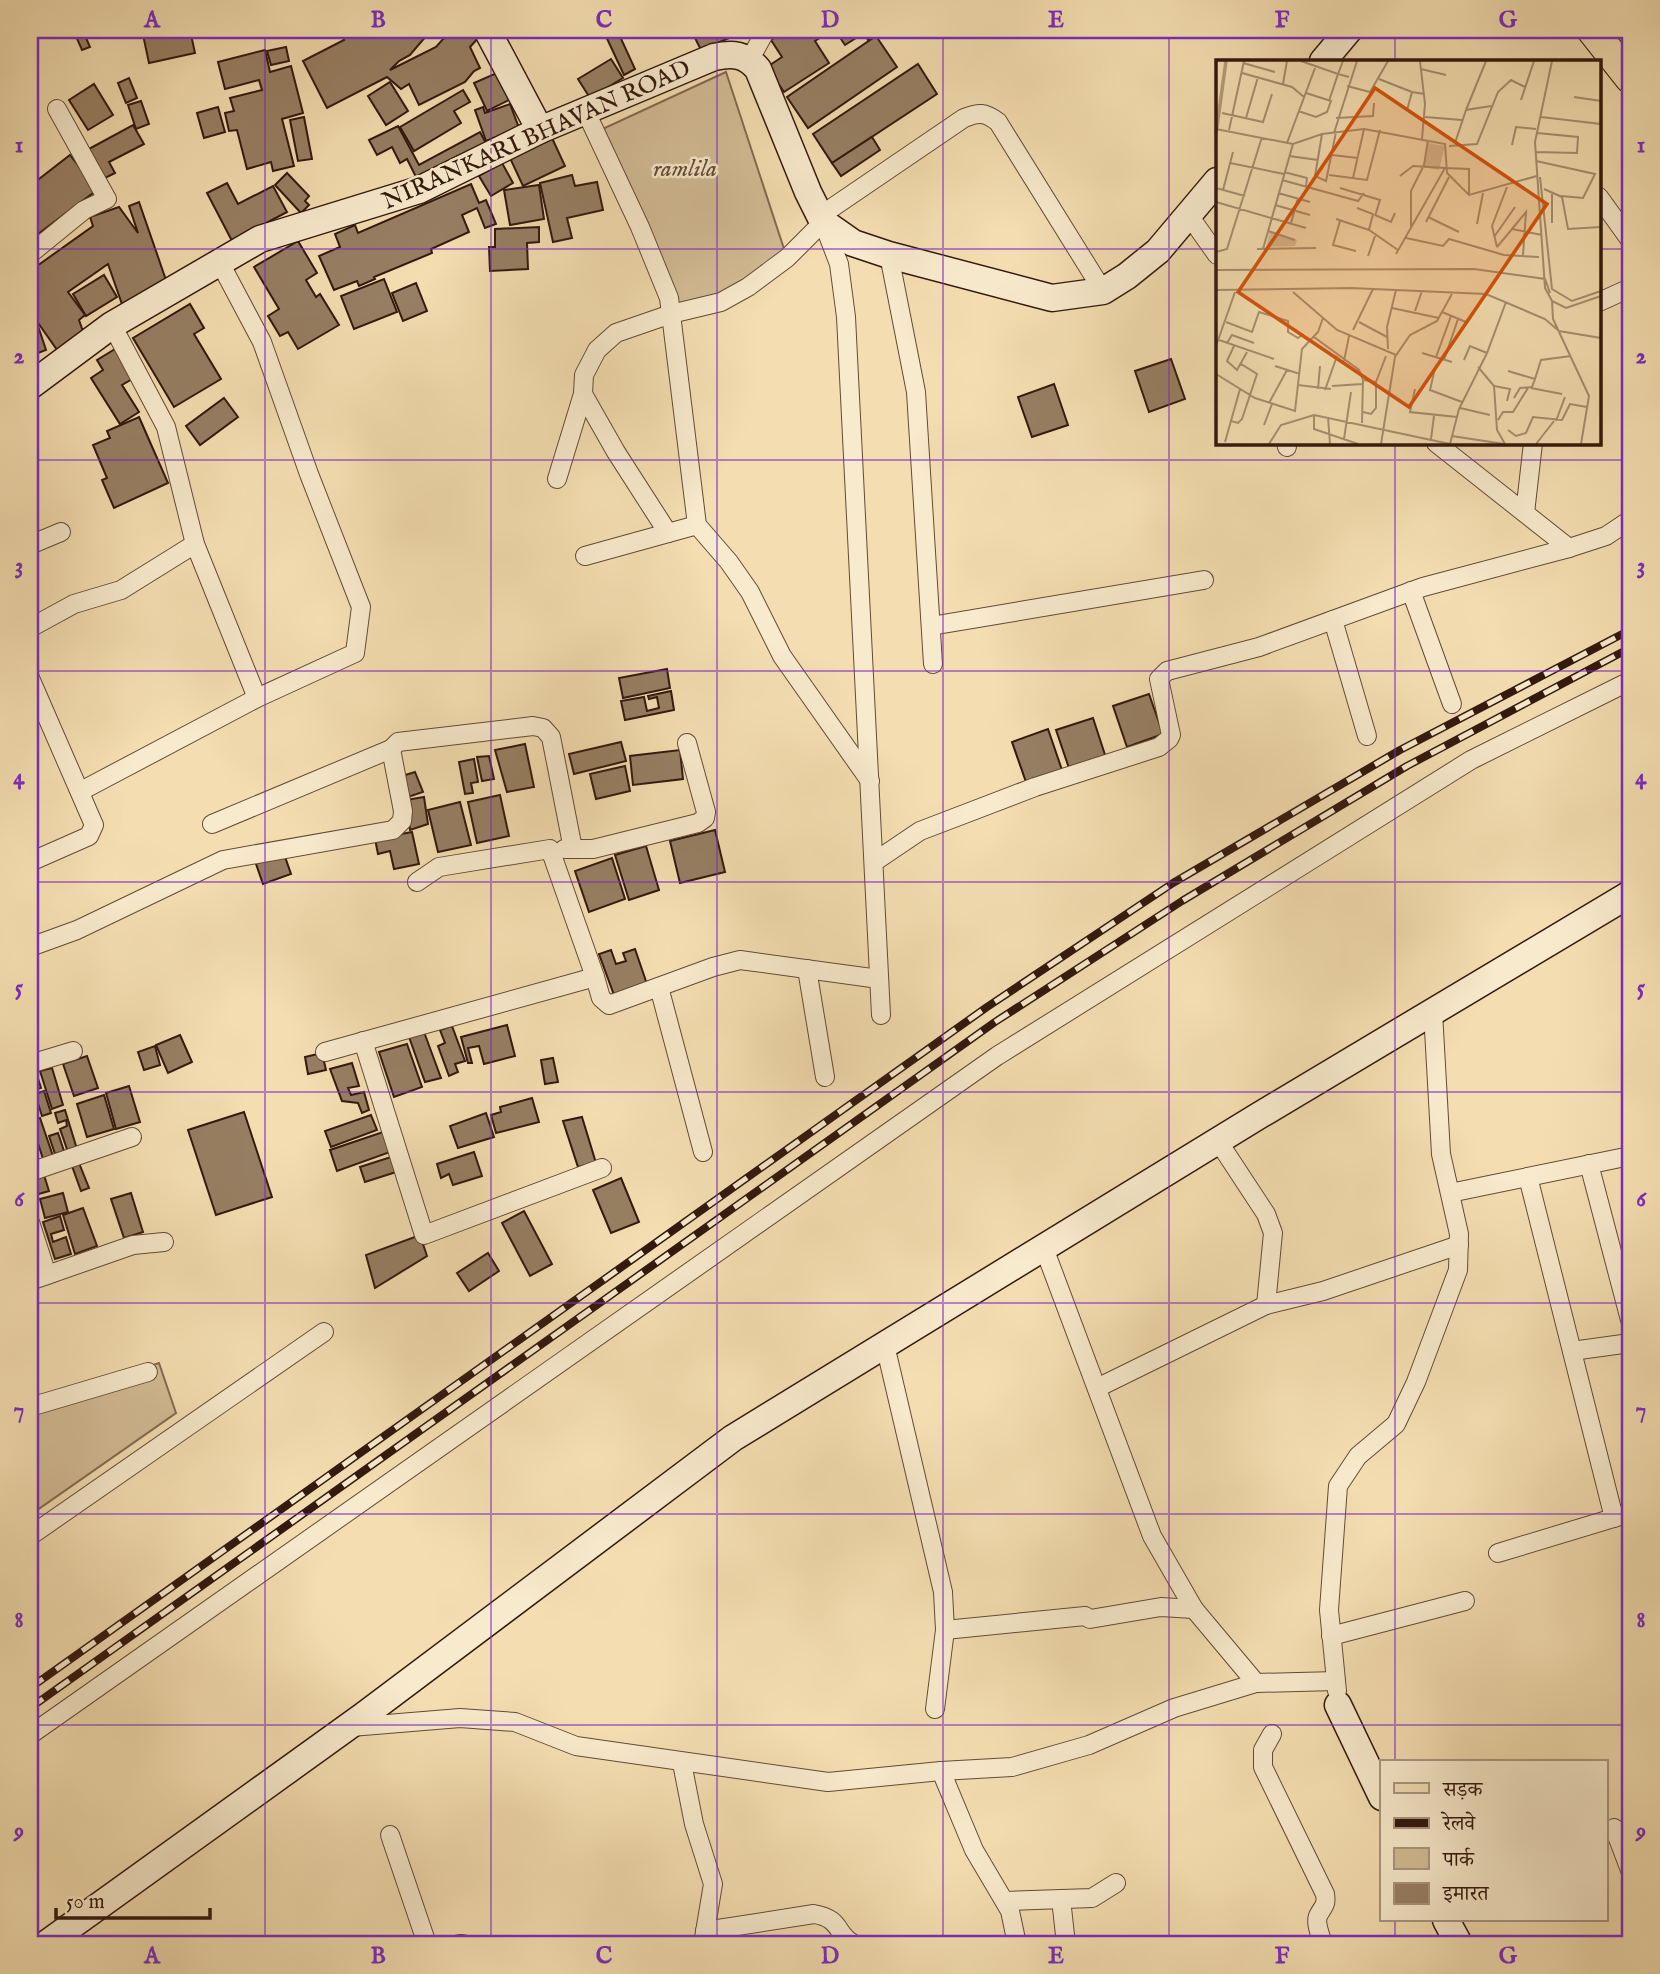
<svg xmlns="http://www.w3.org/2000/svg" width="1660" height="1974" viewBox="0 0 1660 1974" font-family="'IM FELL English','Noto Serif Devanagari',serif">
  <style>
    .green { fill: #d3bc95; stroke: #826a52; stroke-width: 2 }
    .building { fill: #977f63; stroke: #32180e; stroke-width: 2 }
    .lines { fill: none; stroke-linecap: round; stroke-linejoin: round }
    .street-casing { stroke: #624a37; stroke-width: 20 }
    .secondary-casing { stroke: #32180e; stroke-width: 29 }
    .primary-casing { stroke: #32180e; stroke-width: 32 }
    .street { stroke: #f8eacc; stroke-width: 18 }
    .secondary { stroke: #f8eacc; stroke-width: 26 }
    .primary { stroke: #f4deb1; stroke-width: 30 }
    .rail-casing { stroke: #32180e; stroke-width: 8 }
    .rail { stroke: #f8eacc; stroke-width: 5; stroke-dasharray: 16; stroke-linecap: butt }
    .grid { fill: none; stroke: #7b2cbf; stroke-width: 2; stroke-opacity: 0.55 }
    .labels { text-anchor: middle; stroke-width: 5; stroke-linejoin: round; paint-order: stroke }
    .street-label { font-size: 24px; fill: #32180e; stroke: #f8eacc }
    .park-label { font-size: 24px; font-style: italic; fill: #624936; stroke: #f8eacc }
    .inset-river { fill: none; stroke: #b29b7a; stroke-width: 3.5 }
    .inset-road { fill: none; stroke: #a68f70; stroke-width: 2 }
    .view { fill: #d6520c; fill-opacity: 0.15; stroke: #d6520c; stroke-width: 3.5 }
    .inset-edge { fill: none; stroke: #32180e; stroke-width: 3.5 }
    .neatline { fill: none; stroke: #7b2cbf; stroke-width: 2.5 }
    .grid-label { font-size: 23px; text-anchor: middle; font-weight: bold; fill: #7b2cbf }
  </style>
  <rect width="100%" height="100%" fill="#f4deb1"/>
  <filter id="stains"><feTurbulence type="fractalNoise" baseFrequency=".00286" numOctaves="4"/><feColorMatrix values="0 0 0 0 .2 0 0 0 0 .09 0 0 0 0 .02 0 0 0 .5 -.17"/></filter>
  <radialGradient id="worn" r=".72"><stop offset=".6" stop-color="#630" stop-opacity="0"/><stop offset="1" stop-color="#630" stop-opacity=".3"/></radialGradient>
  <g class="green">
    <path d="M726,72L787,258L721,302L671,314L596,132Z"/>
    <path d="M159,1363L176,1413L30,1515V1405Z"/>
  </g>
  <g class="building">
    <path d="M142,30H190L195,53L149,63Z"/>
    <path d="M339,30H385L387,33L394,30H425L427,35L410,55L399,61L390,70L436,47L443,39L461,30H475L479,37L470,47L480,68L474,71L465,82L419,105L409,84L401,89L387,77L327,108L303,61L344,40Z"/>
    <path d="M439,30H458L442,36Z"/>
    <path d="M603,30H617L635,69L624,75Z"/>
    <path d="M691,30H748L701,50Z"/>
    <path d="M785,30H832L815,41L829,63L784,92L767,67L782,57L771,40Z"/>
    <path d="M835,30H884L868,40L864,33L845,45Z"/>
    <path d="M83,31L90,47L82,50L75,34Z"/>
    <path d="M876,36L897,67L808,128L787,97Z"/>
    <path d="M286,47L289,61L271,65L267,51Z"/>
    <path d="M265,50L270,72L291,66L303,113L282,119L294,166L273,171L271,162L247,169L237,130L229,131L225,113L234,111L230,98L262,90L259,80L225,89L218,62Z"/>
    <path d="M611,59L623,78L590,98L578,79Z"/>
    <path d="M918,64L937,94L832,163L813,134Z"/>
    <path d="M499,72L511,99L487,111L474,83Z"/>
    <path d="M129,78L137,98L126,103L118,83Z"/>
    <path d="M390,82L408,111L386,125L368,96Z"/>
    <path d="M94,84L113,115L88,130L69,100Z"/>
    <path d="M463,90L470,102L454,111L461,123L414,151L400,127Z"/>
    <path d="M141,101L149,124L136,129L128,105Z"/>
    <path d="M510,104L519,128L486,141L475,110L483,107L485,113Z"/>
    <path d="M218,107L225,132L204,138L197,113Z"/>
    <path d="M304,117L312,159L298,161L290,120Z"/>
    <path d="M133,125L144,144L109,162L115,173L103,179L87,150Z"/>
    <path d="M398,126L419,165L480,132L488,147L419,183L407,159L400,163L392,147L377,155L369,140Z"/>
    <path d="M872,137L880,150L841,176L832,163Z"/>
    <path d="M552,138L565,166L523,186L510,158Z"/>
    <path d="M70,155L97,190L30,240V186Z"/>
    <path d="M502,163L513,183L491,196L479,176Z"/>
    <path d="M287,173L309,196L305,201L309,205L301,213L275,185Z"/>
    <path d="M572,175L575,186L597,182L603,210L567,218L572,238L553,242L540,183Z"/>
    <path d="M227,183L238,204L273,186L287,212L232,241L207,193Z"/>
    <path d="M471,184L479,203L486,200L496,224L485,228L477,208L462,215L469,232L431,249L432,253L374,277L375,279L359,286L357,281L334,290L319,256L340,247L335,234L355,225L358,233Z"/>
    <path d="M539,185L544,219L510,225L504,190Z"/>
    <path d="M139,202L166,280L124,310L108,264L68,292L85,315L79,320L85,337L60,354L36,320L46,350L30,356V271L93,226L90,217L119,207L138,233L129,206Z"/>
    <path d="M539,227V242L527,243L528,269L490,271L489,247H495V229Z"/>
    <path d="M298,241L317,273L306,280L316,297L320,294L339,325L298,349L288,332L280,336L268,316L279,309L254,267Z"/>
    <path d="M104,275L117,297L86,316L73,294Z"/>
    <path d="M384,279L397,312L354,329L341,296Z"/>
    <path d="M416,283L427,311L403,321L392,293Z"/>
    <path d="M190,304L204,328L194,334L221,379L174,407L133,338Z"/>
    <path d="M115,349L134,378L122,385L139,412L120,424L91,378L103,370L97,360Z"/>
    <path d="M1171,359L1185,399L1149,412L1135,371Z"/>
    <path d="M1054,384L1068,425L1032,437L1018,397Z"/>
    <path d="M224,398L238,417L200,445L186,426Z"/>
    <path d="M139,417L168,483L114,508L102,480L107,478L93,445L110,438L107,431Z"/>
    <path d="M667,669L670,688L623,698L619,678Z"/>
    <path d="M671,691L674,710L625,720L621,701L644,697L647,711L659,708L657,697L649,699L648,696Z"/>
    <path d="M1149,694L1163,734L1127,747L1113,706Z"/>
    <path d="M1093,718L1106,758L1070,771L1056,730Z"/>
    <path d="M1048,729L1062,770L1026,782L1012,742Z"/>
    <path d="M621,742L626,761L574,774L569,754Z"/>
    <path d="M525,744L534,787L507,792L495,750Z"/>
    <path d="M680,750L683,779L633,785L630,756Z"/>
    <path d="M489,756L494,779L482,781L477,757Z"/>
    <path d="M474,759L478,782L471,783L473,793L465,794L459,762Z"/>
    <path d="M625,766L630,791L596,799L590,774Z"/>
    <path d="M415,772L423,792L405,798L399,777Z"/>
    <path d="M500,795L509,836L477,843L468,802Z"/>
    <path d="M424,797L428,824L410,830L406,800Z"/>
    <path d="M460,802L471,845L438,852L428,810Z"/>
    <path d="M715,830L725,872L680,883L670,841Z"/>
    <path d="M412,832L419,864L394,869L390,851L378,854L375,839Z"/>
    <path d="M646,846L659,890L629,900L615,855Z"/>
    <path d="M283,851L291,874L263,884L255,861Z"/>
    <path d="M612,858L625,899L589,912L575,871Z"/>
    <path d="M635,949L647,984L614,995L599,954L611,950L616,964L626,961L623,953Z"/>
    <path d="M507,1025L515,1056L484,1064L479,1046L468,1048L472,1063H468L461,1037Z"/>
    <path d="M452,1026L465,1061L455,1064L458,1072L449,1076L438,1046L445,1043L440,1030Z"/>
    <path d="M424,1032L441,1078L425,1082L409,1037Z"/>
    <path d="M180,1035L192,1062L168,1073L156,1045Z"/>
    <path d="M407,1044L422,1087L394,1097L379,1052Z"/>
    <path d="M155,1046L160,1065L144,1070L138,1052Z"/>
    <path d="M322,1053L326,1070L308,1074L305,1057Z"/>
    <path d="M87,1056L98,1088L74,1096L63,1064Z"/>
    <path d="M553,1058L558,1082L545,1084L541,1060Z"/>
    <path d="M352,1063L359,1086L348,1088L351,1095L364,1092L369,1110L362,1113L358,1103L342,1101L330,1069Z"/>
    <path d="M52,1068L63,1105L52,1109L40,1071Z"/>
    <path d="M36,1072L41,1088L33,1091L30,1074Z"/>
    <path d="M129,1086L140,1122L116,1129L106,1093Z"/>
    <path d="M44,1091L51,1113L42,1116L35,1094Z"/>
    <path d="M104,1095L114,1129L87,1137L77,1104Z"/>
    <path d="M532,1098L539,1122L496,1133L491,1115L501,1112L500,1107Z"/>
    <path d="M65,1110L77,1149L68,1152L60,1129L67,1126L66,1120L58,1123L55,1113Z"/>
    <path d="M244,1112L272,1197L216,1215L188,1130Z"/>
    <path d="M486,1113L494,1137L458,1148L450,1126Z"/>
    <path d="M371,1115L377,1130L331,1147L325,1131Z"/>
    <path d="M582,1117L596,1163L578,1167L563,1121Z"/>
    <path d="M40,1118L53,1156L43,1159L31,1121Z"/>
    <path d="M386,1131L393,1151L337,1171L330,1150Z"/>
    <path d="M58,1133L64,1151L55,1154L49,1136Z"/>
    <path d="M474,1152L482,1176L453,1185L449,1174L441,1178L437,1164Z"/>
    <path d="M391,1157L396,1172L365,1182L360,1167Z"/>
    <path d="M79,1163L89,1188L81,1191L72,1166Z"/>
    <path d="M44,1175L49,1191L32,1196L30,1180Z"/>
    <path d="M621,1178L639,1222L611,1233L593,1190Z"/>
    <path d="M63,1193L68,1212L45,1218L40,1199Z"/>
    <path d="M131,1193L143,1232L124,1238L111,1199Z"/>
    <path d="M83,1208L97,1246L75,1254L63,1215Z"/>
    <path d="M524,1211L552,1264L530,1276L502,1223Z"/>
    <path d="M60,1216L64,1230L51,1234L53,1242L66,1237L71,1254L55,1259L43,1222Z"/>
    <path d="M420,1235L427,1256L375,1288L366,1255Z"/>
    <path d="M488,1253L499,1271L469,1291L457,1273Z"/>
  </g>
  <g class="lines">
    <g class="street-casing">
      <g id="street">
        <path d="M750,59L766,30"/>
        <path d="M586,112L640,227L669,298L697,525L729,562L750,592L782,656L870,781"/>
        <path d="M1599,197L1630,240"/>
        <path d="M1188,214L1217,255"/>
        <path d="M820,216L964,118C979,112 985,112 998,122L1103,291"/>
        <path d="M30,254L84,210L107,199L57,109"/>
        <path d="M889,255L916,392L933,664"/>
        <path d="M1599,302L1630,288"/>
        <path d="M112,325L166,427L195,544L257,698"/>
        <path d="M583,394L616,452L668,533"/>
        <path d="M1286,443L1287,447"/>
        <path d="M1436,443L1569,548"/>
        <path d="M557,479L583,394L584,375L597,350L616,333L671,314L721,302L748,287L787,258L823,222L839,264L846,317L881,1015"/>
        <path d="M1525,513L1533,443"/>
        <path d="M30,545L61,532"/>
        <path d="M585,556L697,525"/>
        <path d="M1411,591L1452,704"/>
        <path d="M1333,620L1367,736"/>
        <path d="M931,626L1204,580"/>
        <path d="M30,628L74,604L121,590L195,544"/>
        <path d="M30,678L94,825L89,836L30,862"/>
        <path d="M81,791L257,698L355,653L361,607L309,474L262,342L219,261"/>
        <path d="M212,824L391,749L398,742L533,726L543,728L551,737L573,849"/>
        <path d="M564,849H593L698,823L705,818L706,812L687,743"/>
        <path d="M874,862L920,831L1035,787L1159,747L1169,739L1171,735L1159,679L1167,671L1259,647L1423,587L1569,548L1606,536L1630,520"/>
        <path d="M417,882L439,867L550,849L595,977"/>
        <path d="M30,947L77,930L223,860L393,830L402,821L403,811L391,749"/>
        <path d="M807,969L825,1077"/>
        <path d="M659,987L703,1152"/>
        <path d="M363,1041L424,1235L602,1168"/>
        <path d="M325,1052L595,977L601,998L609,1005L713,967L740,960L879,979"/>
        <path d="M30,1064L73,1051"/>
        <path d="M1218,1141L1266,1214L1273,1233L1266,1305"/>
        <path d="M1589,1164L1630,1320"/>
        <path d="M30,1172L132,1137"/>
        <path d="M1528,1177L1614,1518"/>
        <path d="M1450,1193L1630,1156"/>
        <path d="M30,1222L47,1275"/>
        <path d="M1044,1248L1152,1536L1194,1609L1256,1683"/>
        <path d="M30,1281L133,1245L164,1242"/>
        <path d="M885,1345L943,1592L945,1630L935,1709"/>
        <path d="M1572,1351L1630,1343"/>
        <path d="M1097,1388L1266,1305L1323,1291L1459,1245"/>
        <path d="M30,1407L148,1372"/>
        <path d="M30,1536L324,1332"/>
        <path d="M1498,1553L1630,1513"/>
        <path d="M945,1630L1085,1616L1090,1619L1161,1607L1194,1609"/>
        <path d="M1331,1636L1465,1601"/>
        <path d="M1337,1691L1329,1610L1338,1486L1358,1456L1396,1424L1416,1382L1458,1270L1459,1234L1441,1154L1433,1012"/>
        <path d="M351,1727L460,1718L515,1722L576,1746L828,1782L941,1771L1012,1767L1089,1745L1174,1708L1256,1683L1336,1681"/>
        <path d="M1272,1734L1263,1750V1767L1325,1894C1327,1906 1323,1906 1318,1916C1315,1924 1321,1936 1323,1944"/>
        <path d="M30,1735L997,1056L1471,760L1630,681"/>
        <path d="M682,1763L694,1824L713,1884L703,1944"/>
        <path d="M941,1771L974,1850L1010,1911L1017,1944"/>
        <path d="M1614,1828L1630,1870"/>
        <path d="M390,1835L427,1944"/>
        <path d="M1061,1899L1066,1944"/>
        <path d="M1005,1901L1092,1898L1116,1883"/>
        <path d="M705,1931L814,1914C843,1919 835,1935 854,1944"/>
        <path d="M459,1944H463"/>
      </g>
    </g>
    <g class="secondary-casing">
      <g id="secondary">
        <path d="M487,30L540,130"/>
        <path d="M1323,61L1349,30"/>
        <path d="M30,386L112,325L260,239L419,190L540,130L714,57C733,53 745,54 758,69L808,192L823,222L853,243L889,255L1052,298L1103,291L1127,276L1158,251L1217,181"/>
        <path d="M1338,1705L1382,1797"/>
        <path d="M1446,1920L1459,1944"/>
        <path d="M46,1944L363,1716L733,1438L1260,1115L1630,894"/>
      </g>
    </g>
    <g class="primary-casing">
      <path id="primary" d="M1592,30L1630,78"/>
    </g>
    <use href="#street" class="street"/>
    <use href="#secondary" class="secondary"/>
    <use href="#primary" class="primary"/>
    <g class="rail-casing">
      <g id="rail">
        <path d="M30,1688L987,1007L1173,883L1400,750L1630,630"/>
        <path d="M30,1708L995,1022L1182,901L1407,766L1630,648"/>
      </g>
    </g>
    <use href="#rail" class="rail"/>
  </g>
  <path class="grid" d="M265,30V1944M491,30V1944M717,30V1944M943,30V1944M1169,30V1944M1395,30V61M30,249H1217M1599,249H1630M1395,443V1762M30,460H1630M30,671H1630M30,882H1630M30,1092H1630M30,1303H1630M30,1514H1630M30,1725H1630M1395,1920V1944"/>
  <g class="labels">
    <g class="street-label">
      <text transform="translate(536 134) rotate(-24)" y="8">NIRANKARI BHAVAN ROAD</text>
    </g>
    <g class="park-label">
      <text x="685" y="176">ramlila</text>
    </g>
  </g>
  <g transform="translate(1216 60)">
    <rect width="385" height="385" fill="#f4deb1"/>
    <path d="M212,83L229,86L223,110L207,107ZM54,172L81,180L79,186L50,187Z" fill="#d3bc95"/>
    <path class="inset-river" d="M0,74L10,1"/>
    <path class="inset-road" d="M85,1L122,14L127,1M204,1L209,44L206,79M336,1L319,82L329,228L336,241L350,248L385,236M27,3L59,12M205,9L230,15M26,13L76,27L88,37M163,19L196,32M67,24L71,1M131,26L154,32L172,1M358,37L385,41M305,40L318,1M113,41L122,14L133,17M191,50L196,32L209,34M250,50L270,1M82,51L100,57L111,52L115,41L90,33M6,53L47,62L56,34M209,57L246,60M325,57L385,64M30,58L42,17M120,58L157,56L158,43M0,69L77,84L106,74L148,69L229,84L231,113L253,135L321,116M13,70L28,1M118,73L141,1M106,74L99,116L110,121L120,72M71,83L99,8M239,83L250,50L275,46M296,85L300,67L320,69M233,86L261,84L282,32L295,20L309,27M319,92L361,93L362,77L321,73M116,95L142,98M73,96L102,100M320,101L379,114L367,138L345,136M14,103L68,114M229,108L253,109V134M68,112L91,118L90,126M113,115L151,120L164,70M324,117L336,229L356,241L385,231M137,118L148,69M66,120L142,141L148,133M0,128L29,136M124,128L164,140L159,156M328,129L346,137L352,169L385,167M7,130L17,92M62,133L94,142M336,134V163M0,142L90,168M59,145L94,155M141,148L157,154L153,170M159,155L175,162L179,153M212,157L243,172M120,159L153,170L182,190M124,161L117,185L140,191M210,162L233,117M75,163L82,138M261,164L267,133M195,167V131L208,105L212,80M296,169L310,152L307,195M52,171L79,180M278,177L299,147M190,178L227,186L233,179L288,195L323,197M281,187L296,169L326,175M281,187L276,166L291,127M41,189L100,188M47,189L77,84M0,192L11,189L46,77M180,194L229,108L197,106L184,116M152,196L159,176M0,210L258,209L329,219L334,233M0,230L135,228L270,234L329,259L343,271L385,278M77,232L121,270L180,295M336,241L337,259L373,336L365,384M176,248L223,258M199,251L206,231M226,252L250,262M10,262L36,272L43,252L72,261V272L82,278L87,274M143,262L171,277M137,270L157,229M98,277L143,310L147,320M3,280L58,299M11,283L16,275L38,283M0,286L19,232M18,286L11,301L21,310L31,292M172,289L171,267L180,230M206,293L236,302M220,297L235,256M228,300L242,259M248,300L254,286L271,293M128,301L133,276M59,306L84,314M262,307L278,326L281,370L289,384M219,308L214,330L246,342M292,311L319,319L325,300L355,296M0,314L39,338L79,351L86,289L102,272L107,258M82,325L115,329M116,326L146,324M278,326L294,329L291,341M315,328L346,334M102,329L104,306M199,329L194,352L241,357M109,330L121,296M298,338L304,328L316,327L319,319M53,343L71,310M244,348L274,355M147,352L155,354L160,348V322M98,355V369L142,384M112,357L114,384M282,360L287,352H297L312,328M15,361L22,363L26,359L41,314L25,304M340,361L349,337M146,363L147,320L160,322L170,296M48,365L56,344M292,370L300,376L310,373L317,357L346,360L354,344L371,347M236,376L288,384M128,379L135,332M215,379L218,356M9,382L24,329M53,384L65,365L98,355L234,384M165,384L179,297L194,275L221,261L237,232M234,384L243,349L271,293L290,242M320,384L338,361"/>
    <path class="view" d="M159,28L331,144L193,347L22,232Z"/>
    <rect width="385" height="385" class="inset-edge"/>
  </g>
  <rect width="1660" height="1974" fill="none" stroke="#f4deb1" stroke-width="77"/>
  <rect x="1380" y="1760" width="228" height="161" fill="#f8eacc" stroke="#a99680" stroke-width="2"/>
  <rect x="1394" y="1783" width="35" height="10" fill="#f4deb1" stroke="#a99680" stroke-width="2"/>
  <text x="1443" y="1796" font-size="21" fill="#32180e">सड़क</text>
  <rect x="1394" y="1818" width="35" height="10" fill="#32180e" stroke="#a99680" stroke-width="2"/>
  <text x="1443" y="1830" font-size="21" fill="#32180e">रेलवे</text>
  <rect x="1394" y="1848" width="35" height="21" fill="#d3bc95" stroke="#a99680" stroke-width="2"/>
  <text x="1443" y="1866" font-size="21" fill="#32180e">पार्क</text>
  <rect x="1394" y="1883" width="35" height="21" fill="#977f63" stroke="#a99680" stroke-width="2"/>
  <text x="1443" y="1900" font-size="21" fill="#32180e">इमारत</text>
  <path d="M56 1908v10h154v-10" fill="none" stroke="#32180e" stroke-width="3.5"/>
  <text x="66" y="1908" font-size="21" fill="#32180e" stroke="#f8eacc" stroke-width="5" paint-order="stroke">50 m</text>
  <rect x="38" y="38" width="1584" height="1898" class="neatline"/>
  <g class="grid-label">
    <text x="152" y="27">A</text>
    <text x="378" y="27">B</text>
    <text x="604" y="27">C</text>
    <text x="830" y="27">D</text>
    <text x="1056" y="27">E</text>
    <text x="1282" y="27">F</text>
    <text x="1508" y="27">G</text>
    <text x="19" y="152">1</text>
    <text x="1641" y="152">1</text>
    <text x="19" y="363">2</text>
    <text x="1641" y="363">2</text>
    <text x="19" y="573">3</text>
    <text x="1641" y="573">3</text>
    <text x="19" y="784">4</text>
    <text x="1641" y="784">4</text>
    <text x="19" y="995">5</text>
    <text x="1641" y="995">5</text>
    <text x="19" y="1206">6</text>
    <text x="1641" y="1206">6</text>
    <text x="19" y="1417">7</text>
    <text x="1641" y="1417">7</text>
    <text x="19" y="1627">8</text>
    <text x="1641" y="1627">8</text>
    <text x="19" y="1838">9</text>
    <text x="1641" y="1838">9</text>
    <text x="152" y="1963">A</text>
    <text x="378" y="1963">B</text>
    <text x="604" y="1963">C</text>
    <text x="830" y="1963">D</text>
    <text x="1056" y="1963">E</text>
    <text x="1282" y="1963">F</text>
    <text x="1508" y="1963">G</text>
  </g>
  <rect width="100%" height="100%" filter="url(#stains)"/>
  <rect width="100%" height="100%" fill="url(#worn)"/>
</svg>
